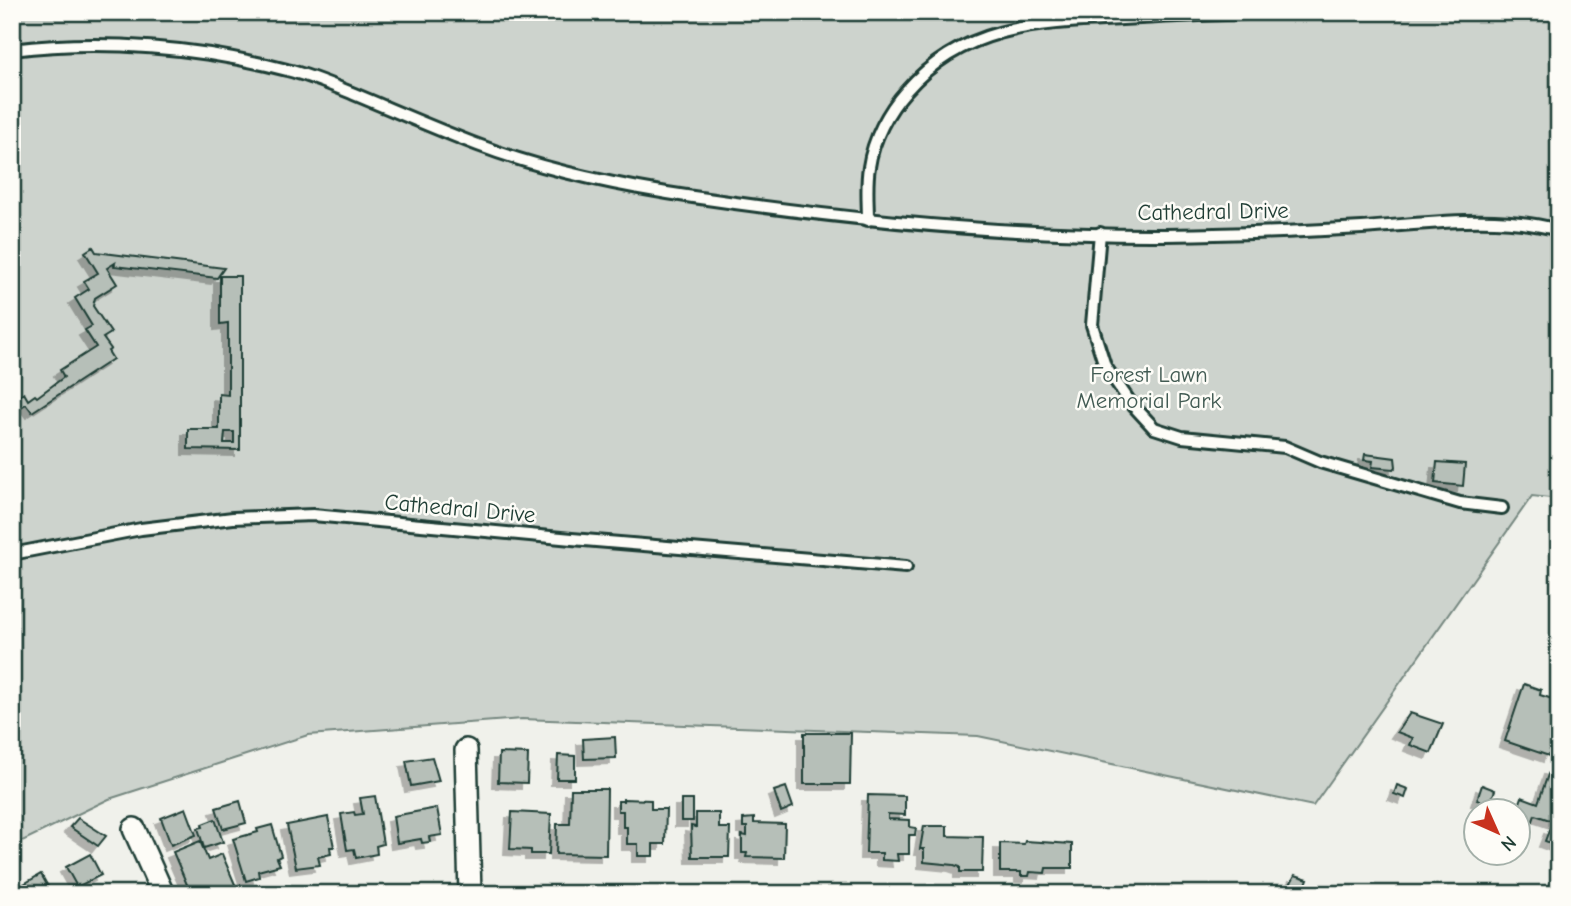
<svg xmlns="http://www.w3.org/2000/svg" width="1571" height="906" viewBox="0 0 1571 906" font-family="'Comic Neue',sans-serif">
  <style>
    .green { fill: #cdd3cd; stroke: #768880; stroke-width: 2 }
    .building { fill: #b6bfb8; stroke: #1f3d34; stroke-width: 2; fill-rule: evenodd; filter: url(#shadow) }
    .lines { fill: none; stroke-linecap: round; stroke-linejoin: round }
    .lane-casing { stroke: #1f3d34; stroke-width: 16 }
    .street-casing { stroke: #1f3d34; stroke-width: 26 }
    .lane { stroke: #fdfcf7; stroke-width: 10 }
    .street { stroke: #fdfcf7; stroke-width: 21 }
    .labels { text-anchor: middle; stroke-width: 5; stroke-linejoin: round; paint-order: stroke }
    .street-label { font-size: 23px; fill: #1f3d34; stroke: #fdfcf7 }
    .park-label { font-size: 23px; fill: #425b53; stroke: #fdfcf7 }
  </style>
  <defs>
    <filter id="shadow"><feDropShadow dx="-6" dy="6" stdDeviation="0" flood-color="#0004"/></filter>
  </defs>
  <rect width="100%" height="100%" fill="#f0f1eb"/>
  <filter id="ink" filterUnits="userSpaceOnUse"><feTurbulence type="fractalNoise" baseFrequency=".0143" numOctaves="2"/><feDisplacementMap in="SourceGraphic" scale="14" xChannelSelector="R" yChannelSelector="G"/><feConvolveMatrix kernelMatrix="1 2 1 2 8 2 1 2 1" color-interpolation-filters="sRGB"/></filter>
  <g filter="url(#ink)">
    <path class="green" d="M12,12H1559V499L1532,496L1313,806L978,736L522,719L308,735L109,799L12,846Z"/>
    <g class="building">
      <path d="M93,247L96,252L224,268L217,278L114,266L115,263L107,268L117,284L95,298L93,306L111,333L103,338L111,349L108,351L113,359L32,412L26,404L12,413V401L24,393L28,400L35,395L37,397L64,377L60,370L96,347L85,330L92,326L75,298L89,289L84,281L98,273L85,252Z"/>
      <path d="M220,276H240V450L188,449V429H219V394L228,395V323L220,324ZM225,432H234V443H224Z"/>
      <path d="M1365,454L1395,458L1396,467L1394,469L1372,467L1373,461L1364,460Z"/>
      <path d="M1437,462L1465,464L1463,486L1435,483Z"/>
      <path d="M1524,684L1541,690L1540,695L1559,701L1551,725L1559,727L1549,756L1505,741Z"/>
      <path d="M1410,713L1443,724L1431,753L1410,745L1413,738L1397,732Z"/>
      <path d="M804,733H851L850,784H804Z"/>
      <path d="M615,737L616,758L584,759L583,739Z"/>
      <path d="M499,753L528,754L527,783L498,782Z"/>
      <path d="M558,755L575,756V779H557Z"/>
      <path d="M432,757L439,781L411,786L406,761Z"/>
      <path d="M1556,764L1559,765V823L1535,815L1533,821L1518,815L1517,811L1522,797L1538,803L1550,769L1554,770Z"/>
      <path d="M1397,785L1408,789L1405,798L1394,794Z"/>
      <path d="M1482,785L1495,790L1490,803L1477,800Z"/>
      <path d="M786,787L793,807L781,812L774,791Z"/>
      <path d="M571,789H607L606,855L556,854L557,824H570Z"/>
      <path d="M868,795L905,796V815L888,814V819L910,820V827L916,828L915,835H909V854H897L898,861L882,860V853H866Z"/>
      <path d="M375,796L383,844L376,846L377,854L356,858L354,849L347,850L341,814L354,812L355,815L363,814L360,798Z"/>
      <path d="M623,799L651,800V809H666L665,844H653V856H638V844H627V827H623V811H618V801H623Z"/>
      <rect x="681" y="800" width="12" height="21"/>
      <path d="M240,801L246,823L223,829L216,808Z"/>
      <path d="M186,808L196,835L171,845L161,818Z"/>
      <path d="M437,808L442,835L429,837L430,842L422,843L421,839L397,843L393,816Z"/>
      <path d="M512,812L551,814L549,854H531V850L510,849Z"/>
      <path d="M696,813H719V828H730L729,857H692L691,826L696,827Z"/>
      <path d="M328,817L334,847H330L331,854L318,857L320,865L296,868L287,825Z"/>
      <path d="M78,818L106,836L98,846L70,827Z"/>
      <path d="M754,818V823L785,824L784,858L746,857L747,853H742V835L747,836V827H743V819Z"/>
      <path d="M215,819L223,842L204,848L198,828L203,827L202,824Z"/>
      <path d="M272,825L281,856L277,858L280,865L258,871L259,877L246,881L233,839L258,832L257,829Z"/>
      <path d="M924,826H947V836L983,837L982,872H960V867L954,865L924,862V849H920Z"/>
      <path d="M1550,828L1559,832V846L1545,841Z"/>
      <path d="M200,841L208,860L222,854L237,889L225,894H191L173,852Z"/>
      <path d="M1025,841L1072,844V868H1046L1045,873L1030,872L1029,876H1021V872H1000V843L1024,844Z"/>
      <path d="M90,854L101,875L77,887L66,867Z"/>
      <path d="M41,874L52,894H12V891Z"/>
      <path d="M1295,875L1308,879L1302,894H1285Z"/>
    </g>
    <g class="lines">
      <g class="lane-casing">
        <g id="lane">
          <path d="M12,50C102,39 199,47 287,70C309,75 332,85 354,94C395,111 436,129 478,145C546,171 620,186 693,197C849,220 1006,236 1165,235C1230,234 1297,232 1362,228C1427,224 1495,213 1559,230"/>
          <path d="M868,220C868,203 866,184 869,167C873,139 888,111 906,91C964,24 1040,23 1122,19C1172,16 1222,14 1272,12"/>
          <path d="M1100,233L1092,325L1105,366L1130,402L1154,428L1182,437L1285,447L1320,462L1460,503L1502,508"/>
          <path d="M12,554L141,529L233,518L313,515L572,539L906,567"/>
        </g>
      </g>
      <g class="street-casing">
        <g id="street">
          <path d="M466,750L470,894"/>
          <path d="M134,829L163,894"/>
        </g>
      </g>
      <use href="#lane" class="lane"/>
      <use href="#street" class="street"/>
    </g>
  </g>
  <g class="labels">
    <g class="street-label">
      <text transform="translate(1213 211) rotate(-1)" y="8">Cathedral Drive</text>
      <text transform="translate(460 508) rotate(5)" y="8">Cathedral Drive</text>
    </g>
    <g class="park-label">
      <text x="1149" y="382">Forest Lawn<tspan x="1149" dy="26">Memorial Park</tspan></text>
    </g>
  </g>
  <rect width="1571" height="906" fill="none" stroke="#fdfcf7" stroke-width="42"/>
  <rect x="21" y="21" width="1529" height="864" fill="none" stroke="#1f3d34" stroke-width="2.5" filter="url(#ink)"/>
  <g transform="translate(1497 832) rotate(135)"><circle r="33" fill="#fdfcf7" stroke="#a4b0a9" stroke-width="2"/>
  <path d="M0-5L12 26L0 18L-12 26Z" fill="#c8321e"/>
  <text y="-10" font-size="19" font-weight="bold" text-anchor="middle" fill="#1f3d34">N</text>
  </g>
</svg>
